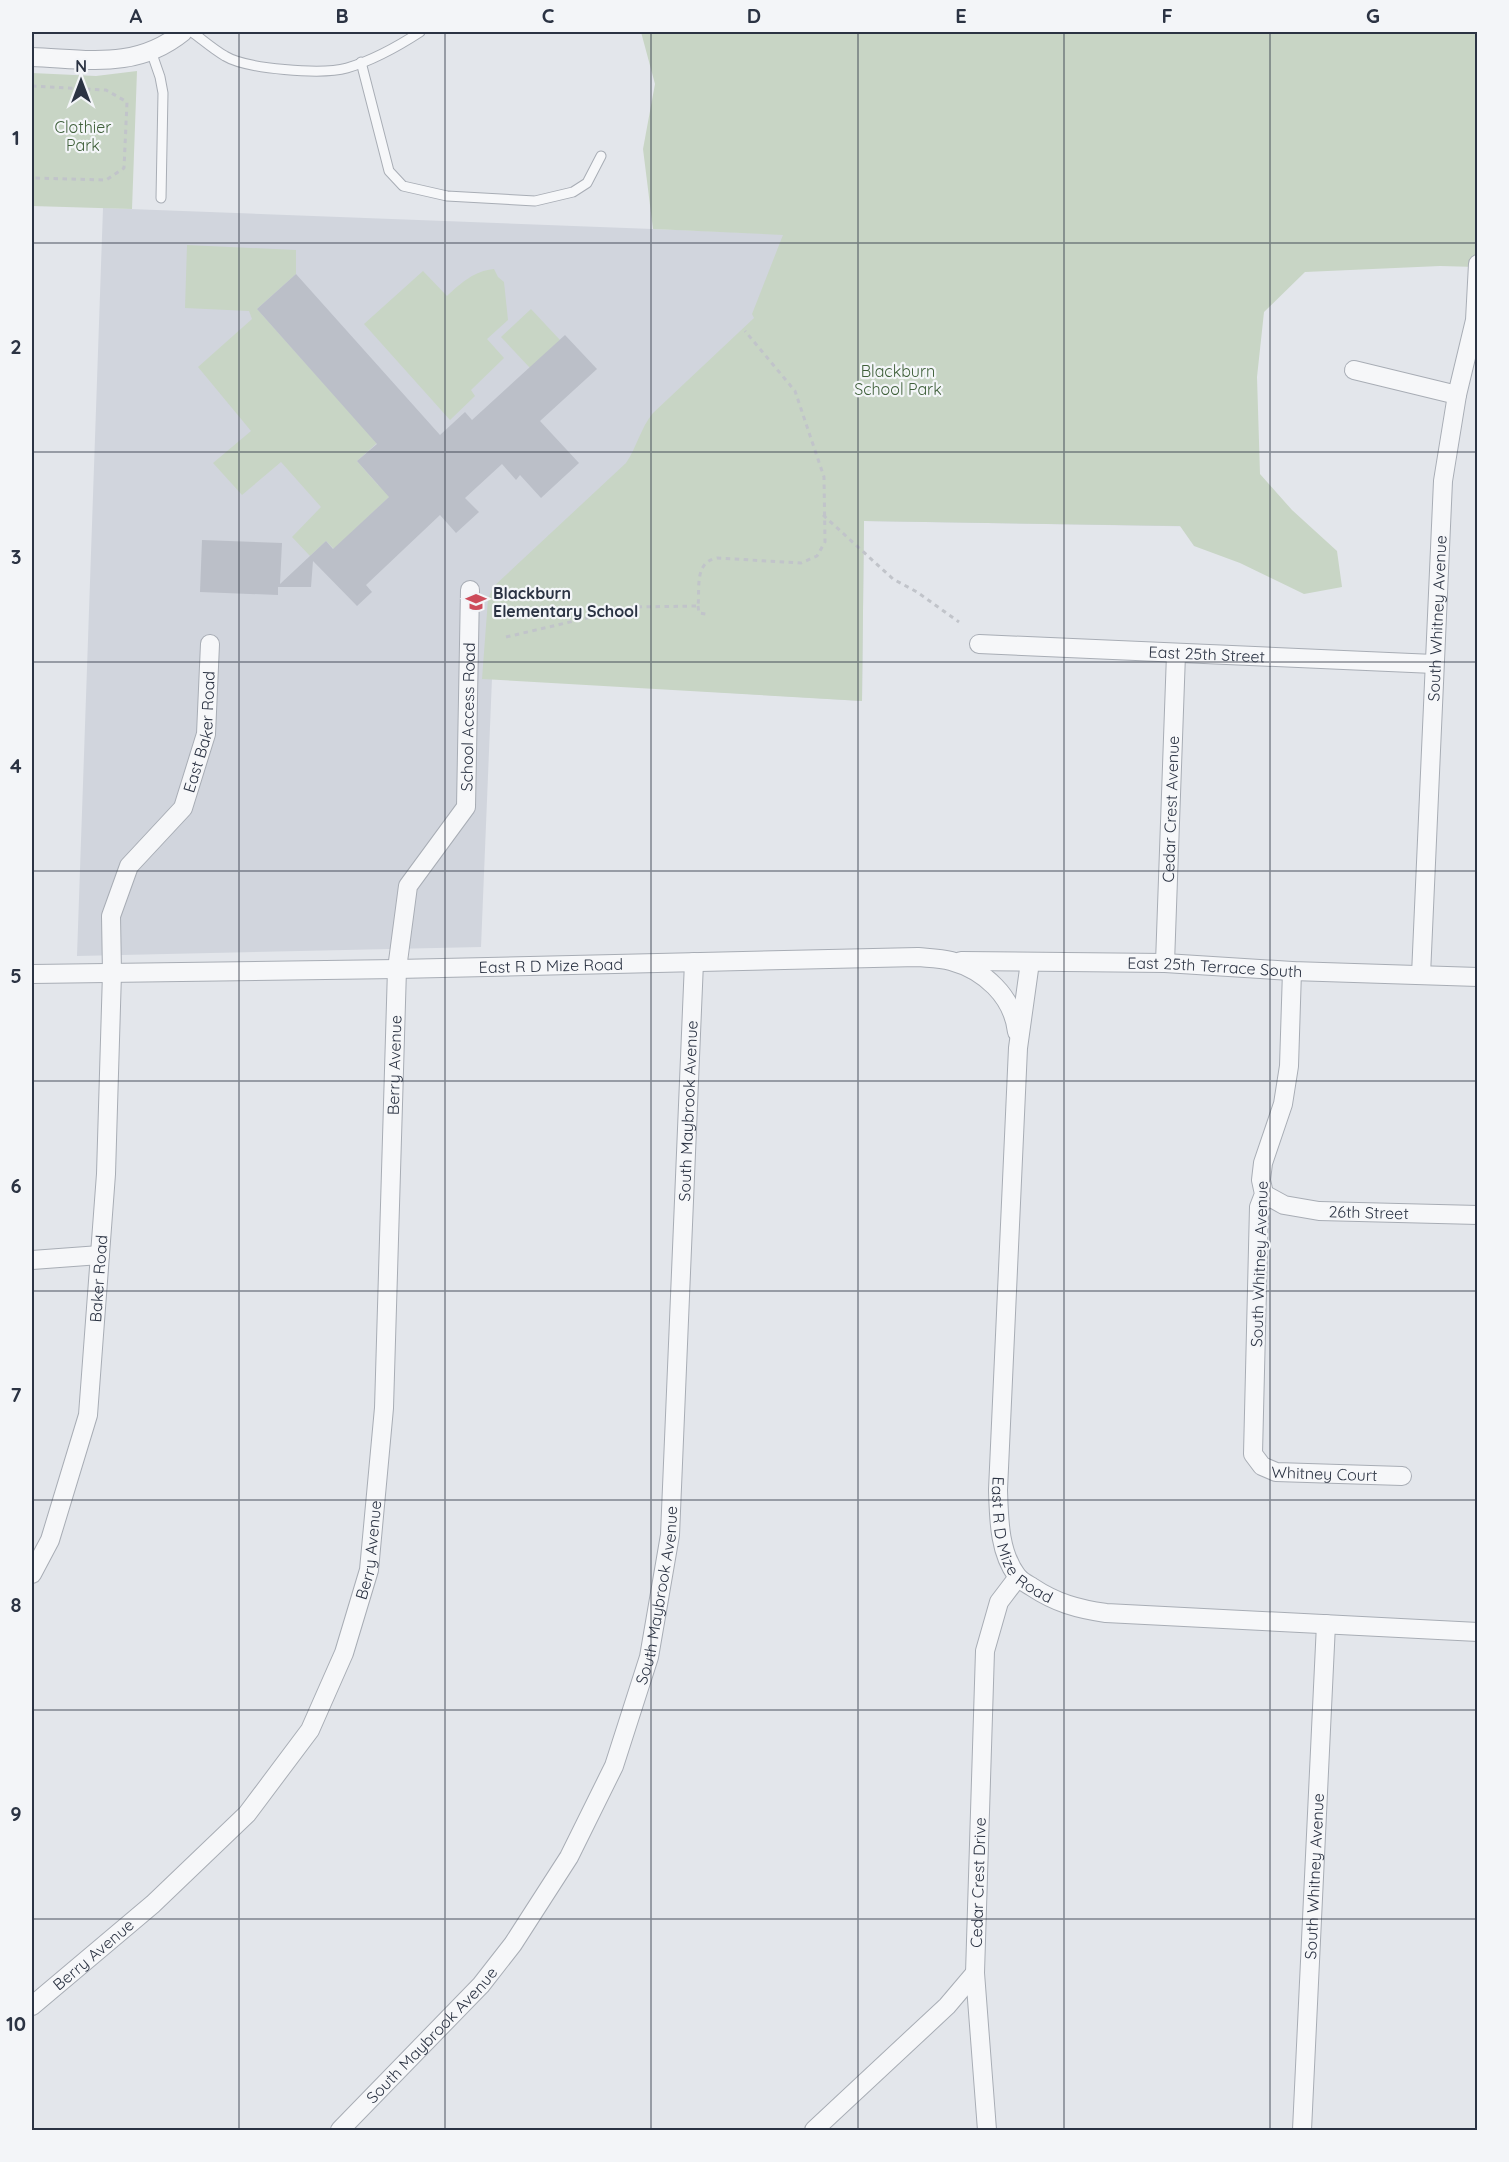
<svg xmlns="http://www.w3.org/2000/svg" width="1509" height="2162" viewBox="0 0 1509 2162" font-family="Quicksand,sans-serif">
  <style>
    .built { fill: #d1d5dd }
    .green { fill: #c8d5c5 }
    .building { fill: #bbbfc8 }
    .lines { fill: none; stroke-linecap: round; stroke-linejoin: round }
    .service-casing { stroke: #a8adb5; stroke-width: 11 }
    .minor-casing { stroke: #a8adb5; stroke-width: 20 }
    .path { stroke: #c1c4ca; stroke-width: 3; stroke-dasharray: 4.5 4.5; stroke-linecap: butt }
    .service { stroke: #f6f7f9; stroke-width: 9 }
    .minor { stroke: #f6f7f9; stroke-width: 18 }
    .grid { fill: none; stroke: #2b3343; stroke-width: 1.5; stroke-opacity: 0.55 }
    .labels { text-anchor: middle; stroke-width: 4.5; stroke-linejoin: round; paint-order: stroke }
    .park-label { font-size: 16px; fill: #3e5f39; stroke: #f3f5f8 }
    .poi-label { font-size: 16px; font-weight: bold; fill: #2b3343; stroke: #f3f5f8; text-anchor: start }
    .street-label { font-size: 16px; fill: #2b3343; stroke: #f3f5f8 }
    .neatline { fill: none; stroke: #2b3343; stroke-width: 2 }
    .grid-label { font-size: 20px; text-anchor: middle; font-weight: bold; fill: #2b3343 }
  </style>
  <rect width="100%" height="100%" fill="#e3e6eb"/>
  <path class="built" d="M103,208L783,234L1223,527L864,521L862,701L492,678L481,947L77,956Z"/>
  <g class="green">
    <path d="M641,32H1477V267L1440,266L1305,272L1264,312L1257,377L1260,474L1292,510L1337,551L1342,587L1304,594L1240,563L1194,546L1180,526L864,521L862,701L482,679L488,599L493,587L626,463C637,447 640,429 653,413L754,318L752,314L783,235L653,229L643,149L655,84Z"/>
    <path d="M137,71L132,209L32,206V73L96,76Z"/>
    <path d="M187,245L296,250V274L257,309L377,443L357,461L378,485L423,465L334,549L326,541L310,556L292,537L321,507L281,462L242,495L213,463L251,431L198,367L252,319L249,311L185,308Z"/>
    <path d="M494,269L498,277L504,282L508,320L487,339L504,358L471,390L475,396L450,420L364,324L423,271L447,296C461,283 474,271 494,269Z"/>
    <path d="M531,309L560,340L530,368L501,337Z"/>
  </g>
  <path class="building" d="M296,274L440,435L465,412L472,420L565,335L597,369L540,421L579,463L541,498L520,475L516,480L502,464L465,498L479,512L456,533L440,515L366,585L372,592L357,606L313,561L311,587H278V595L200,592L202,540L282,543L280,584L326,541L333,549L389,497L357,461L377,444L257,309Z"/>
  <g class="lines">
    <g class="service-casing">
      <g id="service">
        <path d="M192,32C203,40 213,49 225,56C246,69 322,75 347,68C374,60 397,47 420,32"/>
        <path d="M151,51L160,77L163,93L161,198"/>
        <path d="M361,62L389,171L403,186L447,196L535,201L573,192L587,183L601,156"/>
      </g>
    </g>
    <g class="minor-casing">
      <g id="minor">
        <path d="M32,57C88,59 136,70 183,32"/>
        <path d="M1354,370L1457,395"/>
        <path id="s1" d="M979,644L1434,664"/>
        <path id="s2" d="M961,961L1165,963L1292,971L1478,977"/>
        <path id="s3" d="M1030,962L1018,1048L998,1490C999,1519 999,1552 1017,1576C1021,1581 1027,1584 1032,1587C1056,1603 1078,1609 1106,1613L1478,1632"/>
        <path id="s4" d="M1165,963L1176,654"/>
        <path id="s5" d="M1292,971L1289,1066L1283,1104L1263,1163L1261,1180L1264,1194L1259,1207L1253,1454L1262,1466L1276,1472L1402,1476"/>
        <path id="s6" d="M32,974L397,969L918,957C928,958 940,958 951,961C984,970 1013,996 1017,1032"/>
        <path id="s7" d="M1421,975L1443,481L1457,395L1475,320L1478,264"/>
        <path id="s8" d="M1264,1194L1284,1205L1319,1211L1478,1215"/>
        <path d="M32,1260L100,1255"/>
        <path id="s9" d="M32,1574L50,1540L88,1415L106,1174L112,973L111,916L129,866L183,808L206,734L210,644"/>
        <path id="s10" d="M32,2006L153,1904L247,1814L310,1730L344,1653L369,1570L384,1408L397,969L408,886L466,807L470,590"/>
        <path id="s11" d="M340,2130L481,1985L513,1944L569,1857L614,1766L649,1657L670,1535L694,962"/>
        <path d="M814,2130L947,2006L975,1973"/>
        <path id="s12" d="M987,2130L975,1973L985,1651L999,1602L1018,1577"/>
        <path id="s13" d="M1302,2130L1326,1624"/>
      </g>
    </g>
    <g class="path">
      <path d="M32,86L106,90L127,102L124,168L106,180L32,178"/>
      <path d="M823,515L893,579L917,592L959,622"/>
      <path d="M698,606L699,613L706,614"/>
      <path d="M506,637L634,607L698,606C700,588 694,562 717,558L801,563L817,556L825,542L824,477L795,391L745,331"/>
    </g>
    <use href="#service" class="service"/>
    <use href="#minor" class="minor"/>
  </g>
  <path class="grid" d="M239,32V2130M445,32V2130M651,32V2130M858,32V2130M1064,32V2130M1270,32V2130M32,243H1478M32,452H1478M32,662H1478M32,871H1478M32,1081H1478M32,1291H1478M32,1500H1478M32,1710H1478M32,1919H1478"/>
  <defs>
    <g id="school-bare" transform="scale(1.62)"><path d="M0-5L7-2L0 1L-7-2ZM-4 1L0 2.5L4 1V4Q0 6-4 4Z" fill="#cd4b5a" stroke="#f3f5f8" stroke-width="2.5" paint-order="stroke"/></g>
  </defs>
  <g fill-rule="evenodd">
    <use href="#school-bare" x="476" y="602"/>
  </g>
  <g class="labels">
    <g class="park-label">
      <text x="83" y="133">Clothier<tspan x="83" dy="18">Park</tspan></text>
      <text x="898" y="377">Blackburn<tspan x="898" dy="18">School Park</tspan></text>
    </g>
    <g class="poi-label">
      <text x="493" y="599">Blackburn<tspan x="493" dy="18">Elementary School</tspan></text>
    </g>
    <g class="street-label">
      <text dy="6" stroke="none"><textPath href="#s7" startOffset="357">South Whitney Avenue</textPath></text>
      <text dy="6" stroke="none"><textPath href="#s1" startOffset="228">East 25th Street</textPath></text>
      <text dy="6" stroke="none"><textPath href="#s10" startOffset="1438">School Access Road</textPath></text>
      <text dy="6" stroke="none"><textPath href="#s9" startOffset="880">East Baker Road</textPath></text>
      <text dy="6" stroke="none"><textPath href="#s4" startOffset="154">Cedar Crest Avenue</textPath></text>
      <text dy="6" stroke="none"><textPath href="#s6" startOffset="519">East R D Mize Road</textPath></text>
      <text dy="6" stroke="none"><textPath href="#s2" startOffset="254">East 25th Terrace South</textPath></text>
      <text dy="6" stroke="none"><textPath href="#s10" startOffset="1070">Berry Avenue</textPath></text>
      <text dy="6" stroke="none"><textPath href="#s11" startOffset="1122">South Maybrook Avenue</textPath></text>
      <text dy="6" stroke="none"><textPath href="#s8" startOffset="108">26th Street</textPath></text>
      <text transform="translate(1259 1264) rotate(-88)" y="6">South Whitney Avenue</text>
      <text dy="6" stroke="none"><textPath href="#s9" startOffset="306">Baker Road</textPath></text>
      <text dy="6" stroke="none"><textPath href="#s5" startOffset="567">Whitney Court</textPath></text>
      <text dy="6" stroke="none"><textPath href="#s3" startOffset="588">East R D Mize Road</textPath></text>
      <text dy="6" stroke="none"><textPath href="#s10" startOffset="584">Berry Avenue</textPath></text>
      <text dy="6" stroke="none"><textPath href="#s11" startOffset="636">South Maybrook Avenue</textPath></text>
      <text dy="6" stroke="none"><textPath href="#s13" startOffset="254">South Whitney Avenue</textPath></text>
      <text dy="6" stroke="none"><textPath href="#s12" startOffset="248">Cedar Crest Drive</textPath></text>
      <text dy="6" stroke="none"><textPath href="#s10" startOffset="80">Berry Avenue</textPath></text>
      <text dy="6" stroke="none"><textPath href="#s11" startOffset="132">South Maybrook Avenue</textPath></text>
    </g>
  </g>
  <rect width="1509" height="2162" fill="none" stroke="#f3f5f8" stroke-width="66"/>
  <g transform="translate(81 81)" stroke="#f3f5f8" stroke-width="4.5" paint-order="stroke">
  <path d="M0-4.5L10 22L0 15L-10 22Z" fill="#2b3343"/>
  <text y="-9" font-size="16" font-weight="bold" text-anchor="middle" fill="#2b3343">N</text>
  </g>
  <rect x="33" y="33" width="1443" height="2096" class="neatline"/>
  <g class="grid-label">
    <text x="136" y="23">A</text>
    <text x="342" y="23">B</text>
    <text x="548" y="23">C</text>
    <text x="754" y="23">D</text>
    <text x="961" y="23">E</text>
    <text x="1167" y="23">F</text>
    <text x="1373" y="23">G</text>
    <text x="16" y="145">1</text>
    <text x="16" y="354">2</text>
    <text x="16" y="564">3</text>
    <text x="16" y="773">4</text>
    <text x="16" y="983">5</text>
    <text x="16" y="1193">6</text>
    <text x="16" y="1402">7</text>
    <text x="16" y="1612">8</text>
    <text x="16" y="1821">9</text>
    <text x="16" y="2031">10</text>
  </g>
</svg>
